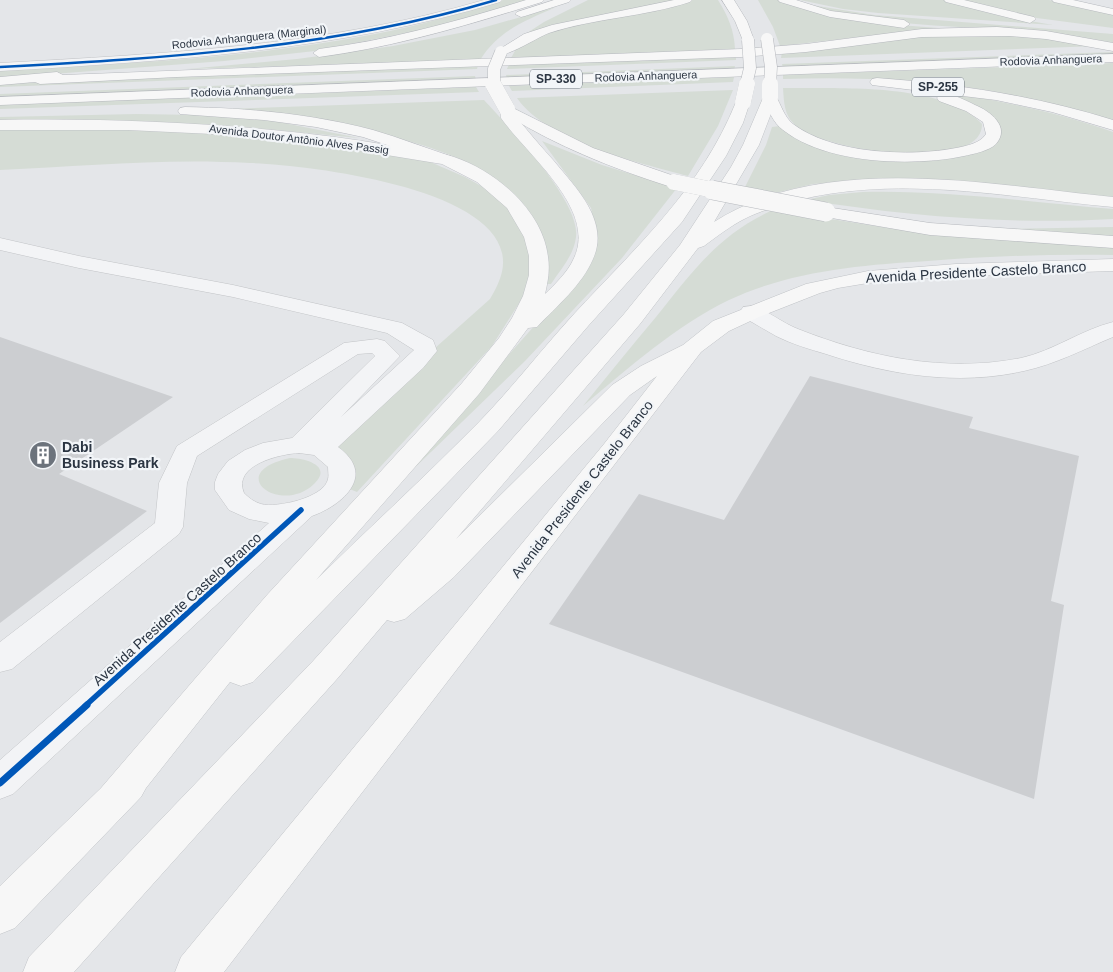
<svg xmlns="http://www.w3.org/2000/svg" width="1113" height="972" viewBox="0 0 1113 972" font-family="Arial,sans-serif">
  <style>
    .green { fill: #d5dcd5 }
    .building { fill: #ccced1 }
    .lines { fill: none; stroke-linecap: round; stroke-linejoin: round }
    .minor-casing { stroke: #c2c4c7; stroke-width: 1 }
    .major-casing { stroke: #c0c3c7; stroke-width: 1 }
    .highway-casing { stroke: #b6b9be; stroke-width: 1 }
    .minor { fill: #f3f4f6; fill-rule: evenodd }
    .major { fill: #f7f7f7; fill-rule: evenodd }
    .highway { fill: #f7f7f7; fill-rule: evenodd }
    .highway-bridge-far2-casing { stroke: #b6b9be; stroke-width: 13; stroke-linecap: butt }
    .highway-bridge-far1-casing { stroke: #b6b9be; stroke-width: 16; stroke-linecap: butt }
    .highway-bridge-casing { stroke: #b6b9be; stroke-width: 20; stroke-linecap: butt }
    .highway-bridge-far2 { stroke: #f7f7f7; stroke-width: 12 }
    .highway-bridge-far1 { stroke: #f7f7f7; stroke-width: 16 }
    .highway-bridge { stroke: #f7f7f7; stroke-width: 19 }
    .cycleway-far2-casing { stroke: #f2f5f8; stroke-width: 4 }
    .cycleway-far1-casing { stroke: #f2f5f8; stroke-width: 9 }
    .cycleway-casing { stroke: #f2f5f8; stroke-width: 10 }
    .cycleway-far2 { stroke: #0057b8; stroke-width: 2.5 }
    .cycleway-far1 { stroke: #0057b8; stroke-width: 5.5 }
    .cycleway { stroke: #0057b8; stroke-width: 7 }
    .labels { text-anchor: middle; stroke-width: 4.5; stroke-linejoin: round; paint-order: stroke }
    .far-street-label { font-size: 11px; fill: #2b3542; stroke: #f2f5f8 }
    .shield { fill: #f2f5f8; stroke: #676f79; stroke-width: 1 }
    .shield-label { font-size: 12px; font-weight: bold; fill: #2b3542 }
    .street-label { font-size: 14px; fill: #2b3542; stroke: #f2f5f8 }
    .poi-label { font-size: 14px; font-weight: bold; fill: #2b3542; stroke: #f2f5f8; text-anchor: start }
  </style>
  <rect width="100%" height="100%" fill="#e4e6e9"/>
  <g class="green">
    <path d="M503,0H527L451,24L315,51L224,61L0,78V71C125,64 251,58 375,34C418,26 461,13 503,0Z"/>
    <path d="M588,0H678L521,37L544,22Z"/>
    <path d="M691,0H718C728,16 734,30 735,49L511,58L516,49L525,43L555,29Z"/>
    <path d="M758,0H778L816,12L885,24L939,28L780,46L773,27Z"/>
    <path d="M800,0H943L1001,16L1053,25L878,13L843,9Z"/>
    <path d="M961,0H1049L1113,14V28L1029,17Z"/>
    <path d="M805,4L874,15L1113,34V43C1026,25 937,31 850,16C835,13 820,8 805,4Z"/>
    <path d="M556,7C525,21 499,30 480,60L187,69L297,59L393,46L475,30Z"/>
    <path d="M1021,35L1097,46L781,58L782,52L915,36Z"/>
    <path d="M1113,52V55L783,68L782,64Z"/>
    <path d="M736,56V60L507,69L509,64Z"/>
    <path d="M1113,63V121C1073,110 1033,98 991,91C922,79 853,77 783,79V75Z"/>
    <path d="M478,65L477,69L0,87V84Z"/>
    <path d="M735,66L734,70L507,79L506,75Z"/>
    <path d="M475,76L476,80L0,98V94Z"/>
    <path d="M734,77L733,82L512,91L509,86Z"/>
    <path d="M476,87L479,92L0,109V105Z"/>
    <path d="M783,88C837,89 943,82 982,124C983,175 819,151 794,124C784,114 784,102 783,88Z"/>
    <path d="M926,89C990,99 1052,110 1113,132V198L863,180L813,184L771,194L744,189L766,145L772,127L780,126L802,139L907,160L996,142L1000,136V129L955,99Z"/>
    <path d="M733,90L718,126L688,176C637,162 549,143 517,98Z"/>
    <path d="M484,100C508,126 581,202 576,237C574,255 561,269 551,284H546C564,138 325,125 226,109Z"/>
    <path d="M136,114L199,115L274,121L359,138L233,126L175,123L0,121V117Z"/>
    <path d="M66,127L236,134L421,158L465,177L492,192L510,210L530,248L532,274L523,297L492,346L357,492L342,486L332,444L351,423L490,299C498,285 506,270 502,253C488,186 307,165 250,163C167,158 83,166 0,170V128Z"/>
    <path d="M542,141L602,165L677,188L622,258L525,361L368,513L568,288L596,234L591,208Z"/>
    <path d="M863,192C947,190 1029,202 1113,209V219C1011,225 907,216 806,200L829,195Z"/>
    <path d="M773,210L914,232L1113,246V255C1051,254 990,256 928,261C861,265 791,271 729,300C675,326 629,368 583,406C607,376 631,347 656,317C692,272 719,234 773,210Z"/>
    <path d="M1113,227V237L1007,229Z"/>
    <path d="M290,458C303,458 334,465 314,484C281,516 222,473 290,458Z"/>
  </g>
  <g class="building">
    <path d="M0,337L173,397L59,474L147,511L0,623Z"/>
    <path d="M810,376L973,417L969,428L1079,456L1051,601L1064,605L1034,799L549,624L639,494L724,520Z"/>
  </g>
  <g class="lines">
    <g class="minor-casing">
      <g id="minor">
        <path d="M484,0H502L500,2C338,51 168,61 0,71V63C162,54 327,46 484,0Z"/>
        <path d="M0,238L79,256L233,285L402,323L433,340L437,351L423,368L338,447C377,475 343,505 312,516L13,794L0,799V760L269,523L249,519L229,510L215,490V482L218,474L228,461L245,450L263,443L292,438L375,356L372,353L358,354L197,456L187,483L183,527L179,534L12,669L0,672V642L155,523L159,483L177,446L344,343L377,339L385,341L400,356L341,417L414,350L387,333L233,297L79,268L0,250ZM299,453L314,455L328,467C328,471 329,476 328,479C324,498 277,508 261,504C254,502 249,498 244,493C232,465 280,454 299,453Z"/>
        <path d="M751,306C768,310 782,323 798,329C869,357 945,373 1021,358C1053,351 1081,330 1113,322V337C1084,349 1056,364 1024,371C958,386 890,375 826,354C809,349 792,344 776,336C765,330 754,323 743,317L740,312L743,307Z"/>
      </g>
    </g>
    <g class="major-casing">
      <g id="major">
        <path d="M770,94L775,95L777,98L759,145L714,222C825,151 990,185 1113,197V207C995,196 869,168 755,214C737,221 720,234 704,246L698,248L640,324L456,539L612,385L641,366L683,345L713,321L806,284L868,271L956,264L1113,259V271L956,276L868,283L838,288L820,293L759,317L729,331L701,352L224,972H175L181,957L604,444L657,376L630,395L454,577L405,619L394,622L387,620L337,679L74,972H23L29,957L313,661L624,314L680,245L731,167L743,145L763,98L765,95Z"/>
        <path d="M743,98L748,99L750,102L743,123L726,156L682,222L589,325L498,431L253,682L241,686L230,682L146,788L141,797L15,928L0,934V886L101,788L267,595L462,383L499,338L512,318L523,296L529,275V256L524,237L507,208L477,182L442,164L350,149L213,134L128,130H0V120C112,118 224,123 335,137C363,141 390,145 417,150C429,152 442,153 454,157C496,171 543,211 548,257C550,270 548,281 545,294C555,284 568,272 574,258C597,209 527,155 501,118L500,109L502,106H512L516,117C529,132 541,147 554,161C576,188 610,221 593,259C582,285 557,306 537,327L528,328L479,394L316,580C370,527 426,476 479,422C512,388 542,349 574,314C636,247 701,189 736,102L738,99Z"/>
      </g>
    </g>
    <g class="highway-casing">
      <g id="highway">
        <path d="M526,0H544L542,2C468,25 395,47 319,57L313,53L319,49C390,40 458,21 526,0Z"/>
        <path d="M554,0H571L569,2L525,16L521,17L515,14L517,12Z"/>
        <path d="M674,0H692L690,2C644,17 595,18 549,33C536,38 508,57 496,55L495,52L524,34L552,25Z"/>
        <path d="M722,0H734L747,21L754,40L752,43H744L735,21Z"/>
        <path d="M778,0H796L831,11L904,20L910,24L904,28L830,17L780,2Z"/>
        <path d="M944,0H964L1034,17L1036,19L1030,23L946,2Z"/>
        <path d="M1052,0H1073L1113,9V15L1054,2Z"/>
        <path d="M997,27L1046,31L1113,43V51L1046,39L1010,36L922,37L806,52L741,57L177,77L40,84L35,82L0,85V77L57,72L63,75L741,49L806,44L922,29Z"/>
        <path d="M1113,54V62L0,105V97Z"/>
        <path d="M877,78C958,84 1036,96 1113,120V130L1052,112L996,100L872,85L870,82L872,79Z"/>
        <path d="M770,94L775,95C781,104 784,117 793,124C833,154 909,157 956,148C966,146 981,143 986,134L983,122L966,111L939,101L937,98L939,95C950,92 965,100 975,105C990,111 1011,127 996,144C989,151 973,154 964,156C912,167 826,164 783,130C773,123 768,109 763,98L765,95Z"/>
        <path d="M507,105L593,148L680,178L683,182L680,186L674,187L668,186C609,167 554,145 502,112L500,109L502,106Z"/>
        <path d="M185,107C249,108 312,114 373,130C400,138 426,148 453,157L455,160L453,163L447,165L363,137L316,127L264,120L180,114L178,111L180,108Z"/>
        <path d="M826,207L930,223L1113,236V248L930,235L820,216L817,212L820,208Z"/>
      </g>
    </g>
    <use href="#minor" class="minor"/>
    <use href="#major" class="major"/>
    <use href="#highway" class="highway"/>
    <g class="highway-bridge-far2-casing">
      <g id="highway-bridge-far2">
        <path d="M767,39L771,67L770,85"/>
        <path d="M494,85V69L501,52"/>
        <path d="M746,85L750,68L748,40"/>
      </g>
    </g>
    <g class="highway-bridge-far1-casing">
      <g id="highway-bridge-far1">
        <path d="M493,84L507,109"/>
        <path d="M770,98V84"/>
        <path d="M743,102L747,84"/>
        <path d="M674,182L718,191"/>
      </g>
    </g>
    <g class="highway-bridge-casing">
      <path id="highway-bridge" d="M712,190L826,212"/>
    </g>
    <use href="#highway-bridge-far2" class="highway-bridge-far2"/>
    <use href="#highway-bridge-far1" class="highway-bridge-far1"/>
    <use href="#highway-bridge" class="highway-bridge"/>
    <g class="cycleway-far2-casing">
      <path id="cycleway-far2" d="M0,67C167,58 335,48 496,0"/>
    </g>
    <g class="cycleway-far1-casing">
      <path id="cycleway-far1" d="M85,706L301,510"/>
    </g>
    <g class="cycleway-casing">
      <path id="cycleway" d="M0,783L87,705"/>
    </g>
    <use href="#cycleway-far2" class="cycleway-far2"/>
    <use href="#cycleway-far1" class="cycleway-far1"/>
    <use href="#cycleway" class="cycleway"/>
  </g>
  <defs>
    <g id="building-disc" transform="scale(1.4375)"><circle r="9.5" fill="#6c737c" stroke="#f2f5f8"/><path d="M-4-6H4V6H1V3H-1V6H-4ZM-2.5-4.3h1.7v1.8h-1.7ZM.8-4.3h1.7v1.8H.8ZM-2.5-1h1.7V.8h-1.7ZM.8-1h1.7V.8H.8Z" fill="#fff"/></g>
  </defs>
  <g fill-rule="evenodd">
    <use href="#building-disc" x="43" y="455"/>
  </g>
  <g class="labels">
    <g class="far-street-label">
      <text transform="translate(249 37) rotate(-6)" y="4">Rodovia Anhanguera (Marginal)</text>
      <text transform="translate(1051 60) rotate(-2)" y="4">Rodovia Anhanguera</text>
      <text transform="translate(646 76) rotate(-2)" y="4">Rodovia Anhanguera</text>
      <text transform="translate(242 91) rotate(-2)" y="4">Rodovia Anhanguera</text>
      <text transform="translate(299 139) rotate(7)" y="4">Avenida Doutor Antônio Alves Passig</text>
    </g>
    <g class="shield">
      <rect x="530" y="69.5" width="52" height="19" rx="4"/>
      <rect x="912" y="77.5" width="52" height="19" rx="4"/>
    </g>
    <g class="shield-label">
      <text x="556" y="83">SP-330</text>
      <text x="938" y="91">SP-255</text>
    </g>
    <g class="street-label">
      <text transform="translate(976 272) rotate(-3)" y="5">Avenida Presidente Castelo Branco</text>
      <text transform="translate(582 489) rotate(-52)" y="5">Avenida Presidente Castelo Branco</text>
      <text transform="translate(177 609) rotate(-42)" y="5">Avenida Presidente Castelo Branco</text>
    </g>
    <g class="poi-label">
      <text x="62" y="452">Dabi<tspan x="62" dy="16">Business Park</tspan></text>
    </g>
  </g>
</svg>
